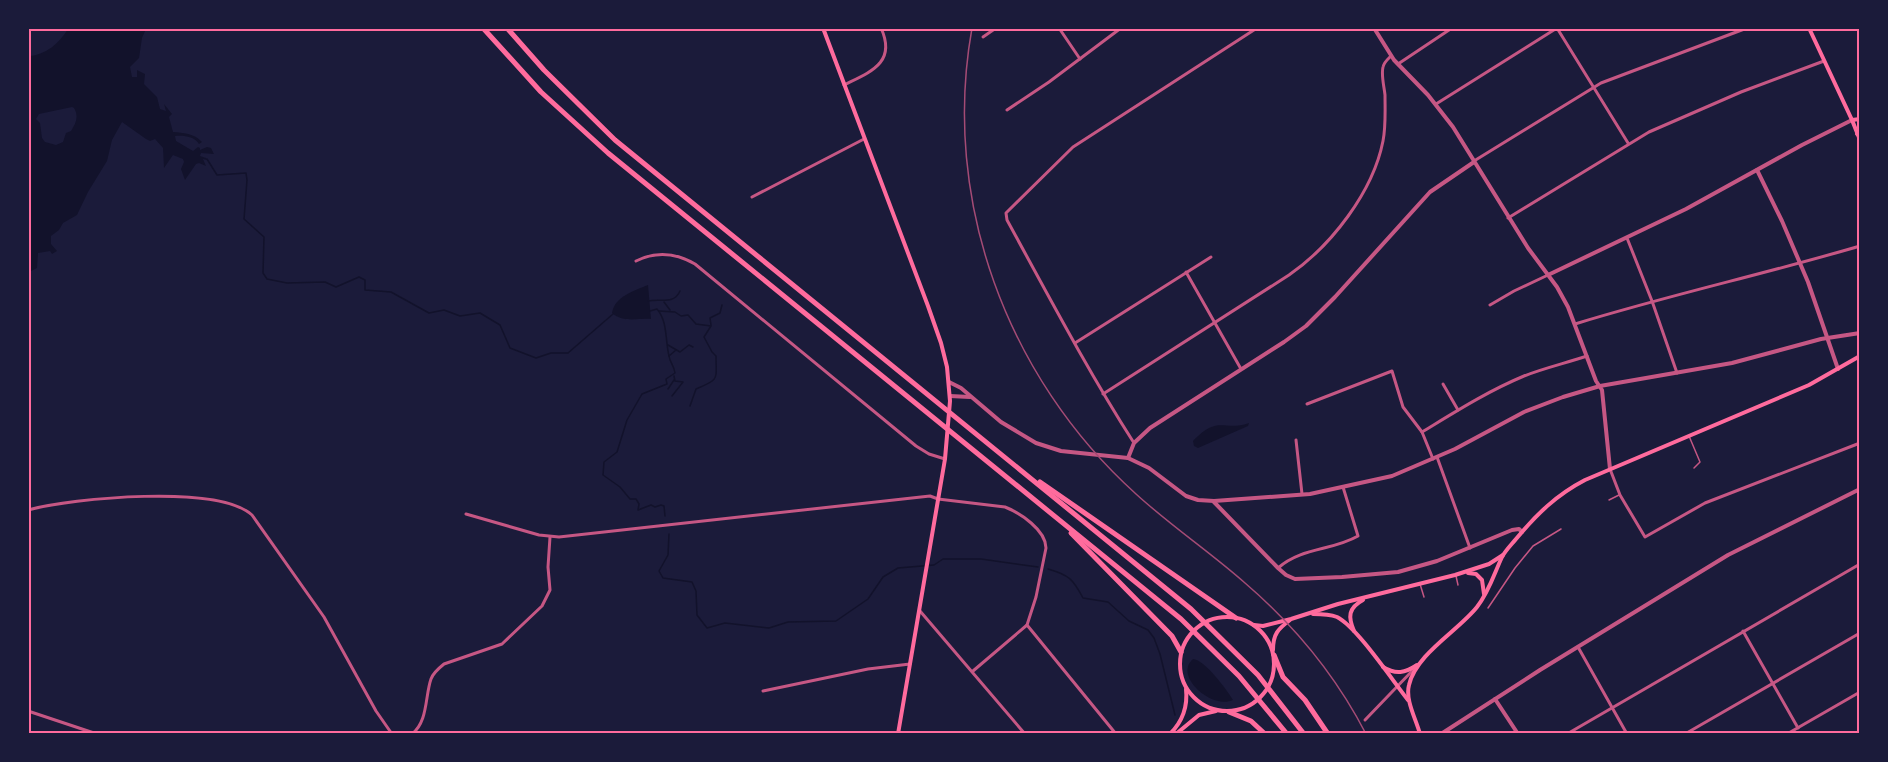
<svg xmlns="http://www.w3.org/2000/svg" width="1888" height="762" viewBox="0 0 1888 762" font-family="'Roboto Condensed',sans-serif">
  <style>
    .water { fill: #12122b; fill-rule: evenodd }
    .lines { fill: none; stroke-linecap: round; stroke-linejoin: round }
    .stream { stroke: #12122b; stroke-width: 1.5 }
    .service { stroke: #c65784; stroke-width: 1.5 }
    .minor { stroke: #c65784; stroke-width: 3 }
    .tertiary { stroke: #c65784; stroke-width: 4 }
    .secondary { stroke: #ff6b9d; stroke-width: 4 }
    .motorway { stroke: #ff6b9d; stroke-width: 5 }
    .rail { stroke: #a44b75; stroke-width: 1.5 }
    .neatline { fill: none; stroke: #ff6b9d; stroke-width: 2 }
  </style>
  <rect width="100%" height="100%" fill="#1b1b3a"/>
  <g class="water">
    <path d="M68,29H146L142,38L139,58L130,67L132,77H137V70L145,74L144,84L157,97L160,109L166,111L164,104L172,114L169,117L173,132C183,133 194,133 202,142L199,144C194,136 183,135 175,136L176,141L193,151L198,147L200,148V150L207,147L211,148L214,154L201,153L200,156L206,158L207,160L203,159L206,166L199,163L196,164L185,180L181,169L184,162L183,159L173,155L164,168L163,148L155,139L150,141L146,139L122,122L112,140L107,161L88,192L77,215L63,223L59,230L51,236V244L57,251L52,254L50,251L38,253L37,268L31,271L28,270L29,56C46,55 59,43 68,29ZM72,107L74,108C79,117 76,123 71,131L66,133L63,142L56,145L45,142L42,138L40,123L36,119L39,114Z"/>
    <path d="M648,285L651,319C638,318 623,323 612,313C615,296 634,291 648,285Z"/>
    <path d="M1249,423L1248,426L1198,448L1194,446L1193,441C1219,414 1223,432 1249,423Z"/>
    <path d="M1193,659C1205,660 1226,689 1233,700C1212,710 1173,676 1193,659Z"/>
  </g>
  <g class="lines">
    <g class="stream">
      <path d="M207,159L217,175L246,173L247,180L244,219L264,237L263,273L267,279L287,283L325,282L336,287L359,277L365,280V290L391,292L429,313L444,310L460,316L480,313L500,325L510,348L536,358L551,353H568L613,314"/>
      <path d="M648,301C660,298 674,305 680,291"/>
      <path d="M664,302L670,310"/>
      <path d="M650,311L657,309C668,322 665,340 669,356C670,363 674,365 675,373L666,379L667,384L642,394L627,420L617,452L604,462L603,475L620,487L630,499H636L639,504L638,510L651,505L655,507L661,505L664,506L665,516"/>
      <path d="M659,311L675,312L681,316L688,315L696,324L711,326L704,337L712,352L716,356C716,380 720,379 696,389L690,406"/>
      <path d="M711,325L710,318L720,313L722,305"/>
      <path d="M668,345L680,352L689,345L693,347"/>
      <path d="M669,356L676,350"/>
      <path d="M668,389L674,380"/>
      <path d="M672,396L683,382L675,381L674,376"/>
      <path d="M669,534L668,555L659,571L663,578L692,582L696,591L697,615L707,628L725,623L769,628L788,622L836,621L868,599L883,577L898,568L934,565L943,559H981L1038,567"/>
      <path d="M1048,569C1069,575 1073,579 1083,598L1108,602L1129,621L1148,630L1154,638L1160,654L1175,715"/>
    </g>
    <g class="service">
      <path d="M1689,436L1700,462L1694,468"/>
      <path d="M1609,500L1619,495"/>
      <path d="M1456,576L1458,585"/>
      <path d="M1420,584L1424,597"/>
      <path d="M1488,608L1515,568L1533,546L1561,529"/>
    </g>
    <g class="minor">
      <path d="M1059,28L1080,59"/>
      <path d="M1557,28L1628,143"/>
      <path d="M983,37L996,28"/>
      <path d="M1398,64L1452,28"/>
      <path d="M844,85C870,72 897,63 881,28"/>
      <path d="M1436,104L1557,28"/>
      <path d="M1007,110L1049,82L1121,28"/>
      <path d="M1474,161L1601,83L1747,28"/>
      <path d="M752,197L864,139"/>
      <path d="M1508,218L1649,132L1741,92L1824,61"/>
      <path d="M1627,238L1652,301L1677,373"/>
      <path d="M636,261C656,251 676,253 695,264L916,446L929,454L945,459"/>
      <path d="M1186,272L1241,369"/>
      <path d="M1490,305L1514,291L1548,275"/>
      <path d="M1575,324C1669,295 1765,274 1860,246"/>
      <path d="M1075,343L1211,257"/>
      <path d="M1443,384L1458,410"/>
      <path d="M1103,394L1289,275C1331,246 1373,192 1383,141C1386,126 1385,110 1385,95C1384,86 1381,75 1383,67C1384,62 1388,59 1391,56"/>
      <path d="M1307,404L1392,371L1403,407L1422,432L1433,459"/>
      <path d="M1422,432C1455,412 1488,391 1524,376C1544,368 1566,363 1587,356"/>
      <path d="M1296,440L1302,494"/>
      <path d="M1134,443C1088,371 1048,295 1007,220L1006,213L1073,147L1257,28"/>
      <path d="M1437,457L1470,548"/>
      <path d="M1610,469L1620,495L1645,537L1705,503L1860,443"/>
      <path d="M28,510C73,498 218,484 252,515L324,617L376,711L392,734"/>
      <path d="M466,514L539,535L559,537L930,496L938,499L1005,507C1020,513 1046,530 1046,548L1036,597L1027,625L973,671"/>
      <path d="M1278,568C1302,547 1332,551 1358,536L1343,487"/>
      <path d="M920,611L1025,734"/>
      <path d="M1027,625L1116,734"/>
      <path d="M1743,631L1798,728"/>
      <path d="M1578,647L1627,734"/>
      <path d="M763,691L868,669L910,664"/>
      <path d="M28,711L97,734"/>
      <path d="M1365,720L1414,669"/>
      <path d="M412,734C428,722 425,696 431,679C433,673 439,668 444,664L502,644L542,606L550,590L548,567L550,537"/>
      <path d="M1567,734L1860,564"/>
      <path d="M1685,734L1860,633"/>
      <path d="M1787,734L1860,692"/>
    </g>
    <g class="tertiary">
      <path d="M1374,28L1394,60L1428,95L1453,127L1528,248L1557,287L1568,307L1596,381L1602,390L1610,469"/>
      <path d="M1757,170L1782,221L1808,282L1838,369"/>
      <path d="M1548,275L1686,209L1802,145L1852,120"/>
      <path d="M949,382L961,388L1001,422L1036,443L1061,451L1128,458L1149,468L1186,496L1198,500L1214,501L1310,494L1392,476L1455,449L1524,412L1563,397L1600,386L1732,363L1821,339L1860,333"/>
      <path d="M950,396L970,397"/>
      <path d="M1128,458L1134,443L1150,428L1284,342L1306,326L1335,297L1430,192L1474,162"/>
      <path d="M1214,502L1278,568L1286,575L1295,579L1342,577L1398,572L1437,561L1512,530L1519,529L1522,532"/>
      <path d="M1495,699L1518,734"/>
      <path d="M1441,734L1540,670L1728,555L1860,489"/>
    </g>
    <g class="secondary">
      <path d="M823,28L928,306L941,343L947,367L950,401L945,459L898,734"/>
      <path d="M1809,28L1852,120L1860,140"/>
      <path d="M1852,120L1860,119"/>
      <path d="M1857,134L1860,125"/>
      <path d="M1468,573L1476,574L1482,580L1484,594"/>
      <path d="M1313,614C1321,614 1329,614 1337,617C1357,627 1392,680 1408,700"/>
      <circle cx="1227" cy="664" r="47"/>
      <path d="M1254,625L1263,626L1291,619L1338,604L1455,575L1489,564L1503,555"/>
      <path d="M1354,631C1348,617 1348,608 1363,600"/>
      <path d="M1273,650C1273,634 1278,629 1290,620"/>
      <path d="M1383,667C1396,675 1405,673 1417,665"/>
      <path d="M1170,734C1183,721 1188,707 1186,689"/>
      <path d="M1176,734L1199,715L1216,711"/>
      <path d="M1420,734C1416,719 1405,700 1409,685C1416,654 1458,631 1477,607C1489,592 1494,574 1502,557C1505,551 1511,545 1516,539C1536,515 1556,495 1585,480L1809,385L1860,356"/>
    </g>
    <g class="motorway">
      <path d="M483,28L541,92L608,153L1181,619L1239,676L1287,734"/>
      <path d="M507,28L544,70L615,140L1191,609L1258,675L1304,734"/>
      <path d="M1040,482L1236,618"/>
      <path d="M1071,533L1172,636L1181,652"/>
      <path d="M1274,655L1283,677L1305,700L1328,734"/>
      <path d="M1229,712L1251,721L1265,734"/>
    </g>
    <path class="rail" d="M972,28C941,200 1007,378 1136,494C1171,526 1210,552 1245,583C1294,625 1336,676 1366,734"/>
  </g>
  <rect width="1888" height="762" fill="none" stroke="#1b1b3a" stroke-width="60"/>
  <rect x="30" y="30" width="1828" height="702" class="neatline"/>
</svg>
